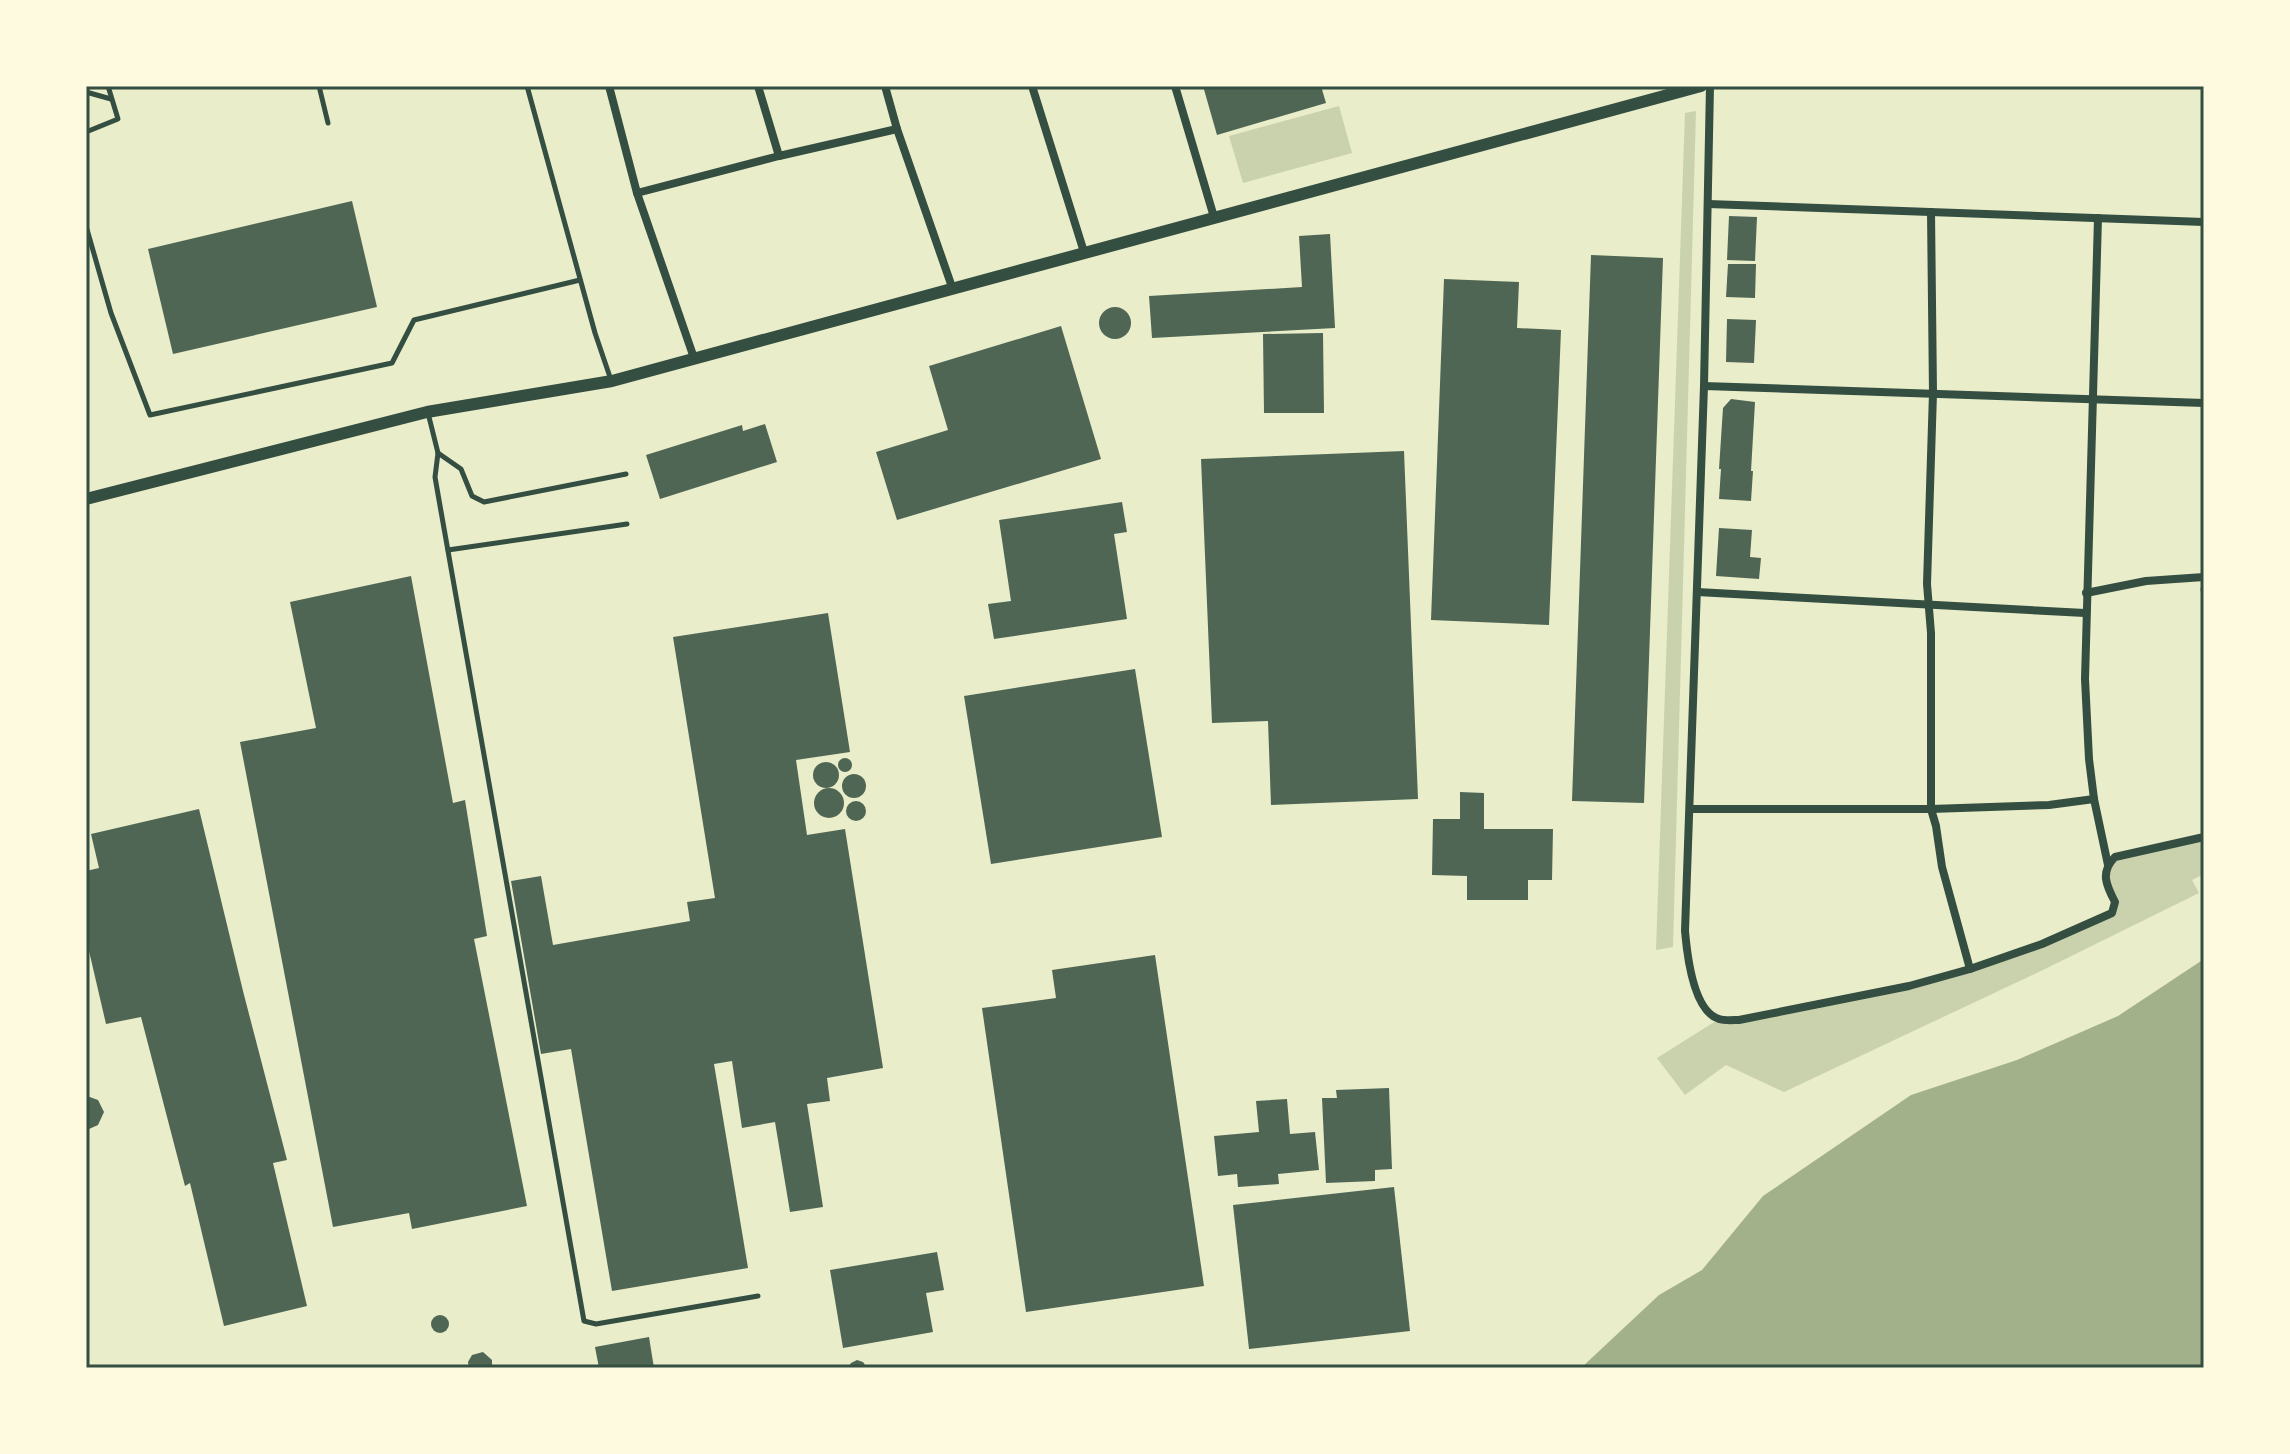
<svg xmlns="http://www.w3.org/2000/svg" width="2290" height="1454" viewBox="0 0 2290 1454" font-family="Rubik,sans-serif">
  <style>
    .green { fill: #cad2ad }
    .water { fill: #a3b18a }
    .building { fill: #4f6655 }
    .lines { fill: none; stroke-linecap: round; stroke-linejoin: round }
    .path { stroke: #344e41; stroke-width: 3 }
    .service { stroke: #344e41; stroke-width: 5 }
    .minor { stroke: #344e41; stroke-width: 8 }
    .tertiary { stroke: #344e41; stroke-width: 12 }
    .neatline { fill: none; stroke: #344e41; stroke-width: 3 }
  </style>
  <rect width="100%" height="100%" fill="#e9edc9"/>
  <g class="green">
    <path d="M1339,106L1352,153L1243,183L1229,136Z"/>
    <path d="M1696,111L1673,947L1656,950L1685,113Z"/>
    <path d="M2204,837V874L2192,880L2199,893L2043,970L1784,1092L1726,1065L1685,1095L1657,1058L1719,1019L1739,1020L1909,986L2042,944L2114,910L2107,888L2111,861Z"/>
  </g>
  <path class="water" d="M2204,959V1368H1581L1659,1295L1702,1270L1763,1196L1911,1095L2017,1060L2118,1016Z"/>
  <g class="building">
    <path d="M1203,86H1321L1326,103L1217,135Z"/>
    <path d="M352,201L377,307L173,354L148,249Z"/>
    <path d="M1729,216L1757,217L1755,261L1727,260Z"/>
    <path d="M1330,234L1335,328L1152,338L1149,296L1302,287L1299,236Z"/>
    <path d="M1591,255L1663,258L1644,803L1572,801Z"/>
    <path d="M1728,264H1756L1755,298L1726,297Z"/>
    <path d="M1444,279L1519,282L1517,328L1561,330L1549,625L1431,620Z"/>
    <circle cx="1115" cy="323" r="16"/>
    <path d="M1727,319L1756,320L1754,363L1726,362Z"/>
    <path d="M1061,326L1101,459L897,520L876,452L948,430L929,366Z"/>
    <path d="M1323,333L1324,413H1264L1263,334Z"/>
    <path d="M1731,399L1755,402L1751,471H1753L1751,501L1719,499L1721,469H1719L1723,408Z"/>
    <path d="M765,424L777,462L660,499L646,455L742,425L743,431Z"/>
    <path d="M1404,451L1418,799L1271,805L1268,721L1212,723L1201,459Z"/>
    <path d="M1122,502L1127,532L1114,534L1127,619L994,639L988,604L1011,601L999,520Z"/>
    <path d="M1719,528L1752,530L1750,557L1761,558L1759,579L1716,576Z"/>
    <path d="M411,576L453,803L465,800L487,936L474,939L527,1206L412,1229L409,1213L333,1227L240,742L316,728L290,602Z"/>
    <path d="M828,613L850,752L796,760L807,835L845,829L883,1068L827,1078L830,1101L807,1104L823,1207L790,1212L775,1122L742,1128L732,1061L714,1064L748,1268L612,1291L571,1049L541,1054L511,881L541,876L553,945L690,921L687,902L715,898L673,637Z"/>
    <path d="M1135,669L1162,837L991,864L964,696Z"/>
    <circle cx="845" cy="765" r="7"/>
    <circle cx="826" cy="775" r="13"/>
    <circle cx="854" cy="786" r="12"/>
    <circle cx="829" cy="803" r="15"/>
    <path d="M1460,792L1484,793V829H1553L1552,880H1528V900H1467V876L1432,875L1433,819H1460Z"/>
    <circle cx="856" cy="811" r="10"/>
    <path d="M199,809L243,991L287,1160L273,1163L307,1306L224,1326L190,1183L185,1186L141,1017L106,1024L86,938V871L99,868L91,834Z"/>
    <path d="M1155,955L1204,1286L1026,1312L982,1008L1056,998L1052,970Z"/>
    <path d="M1389,1088L1392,1169L1375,1170V1181L1326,1183L1322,1098H1337L1336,1090Z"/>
    <path d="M87,1096L98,1100L104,1112L98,1125L89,1129L86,1128Z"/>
    <path d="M1287,1099L1290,1134L1315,1132L1319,1170L1278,1174L1279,1184L1238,1187L1237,1174L1218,1176L1214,1136L1259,1132L1256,1101Z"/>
    <path d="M1394,1187L1410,1331L1249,1349L1233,1205Z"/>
    <path d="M937,1252L944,1290L926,1293L933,1332L843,1348L830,1270Z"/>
    <circle cx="440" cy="1324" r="9"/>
    <path d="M649,1337L654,1368H599L595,1347Z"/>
    <path d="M483,1352L492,1360V1368H469L468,1362L472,1355Z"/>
    <path d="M857,1360L863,1362L867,1368H848L851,1363Z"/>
  </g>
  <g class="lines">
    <path class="path" d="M2202,589L2204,601"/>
    <g class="service">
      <path d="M319,86L328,123"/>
      <path d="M527,86L595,333L611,380"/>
      <path d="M86,92L111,99"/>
      <path d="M86,132L118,119L108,86"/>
      <path d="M86,226L111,313L150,415L392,363L414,320L580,280"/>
      <path d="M428,413L438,453L435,477L439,500L584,1321L596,1324L758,1296"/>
      <path d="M438,453L461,469L472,496L484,502L626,474"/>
      <path d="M448,550L627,524"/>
    </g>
    <g class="minor">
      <path d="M609,86L637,193L694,358"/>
      <path d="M758,86L779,156"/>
      <path d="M885,86L897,129L952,287"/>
      <path d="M1032,86L1084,252"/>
      <path d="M1175,86L1214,217"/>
      <path d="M1710,86L1704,386L1685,931C1687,954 1693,1011 1719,1019C1725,1021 1733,1020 1739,1020L1909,986L1970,969L2042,944L2112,913L2115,902C2106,885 2100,872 2115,857L2204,837"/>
      <path d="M637,193L779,156L897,129"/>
      <path d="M1708,204L2204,222"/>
      <path d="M1931,212L1933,393L1927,584L1931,633V809L1936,826L1942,867L1970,969"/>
      <path d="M2098,218L2085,679L2089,759L2094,799L2108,865"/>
      <path d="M1704,386L2204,403"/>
      <path d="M1697,592L2085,613"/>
      <path d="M2086,593L2146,581L2204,577"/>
      <path d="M1690,809H1931L2049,805L2094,799"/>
    </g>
    <path class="tertiary" d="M86,499L427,412L612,381L1701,86"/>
  </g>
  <rect width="2290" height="1454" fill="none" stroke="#fefae0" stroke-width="176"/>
  <rect x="88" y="88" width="2114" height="1278" class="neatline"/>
</svg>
